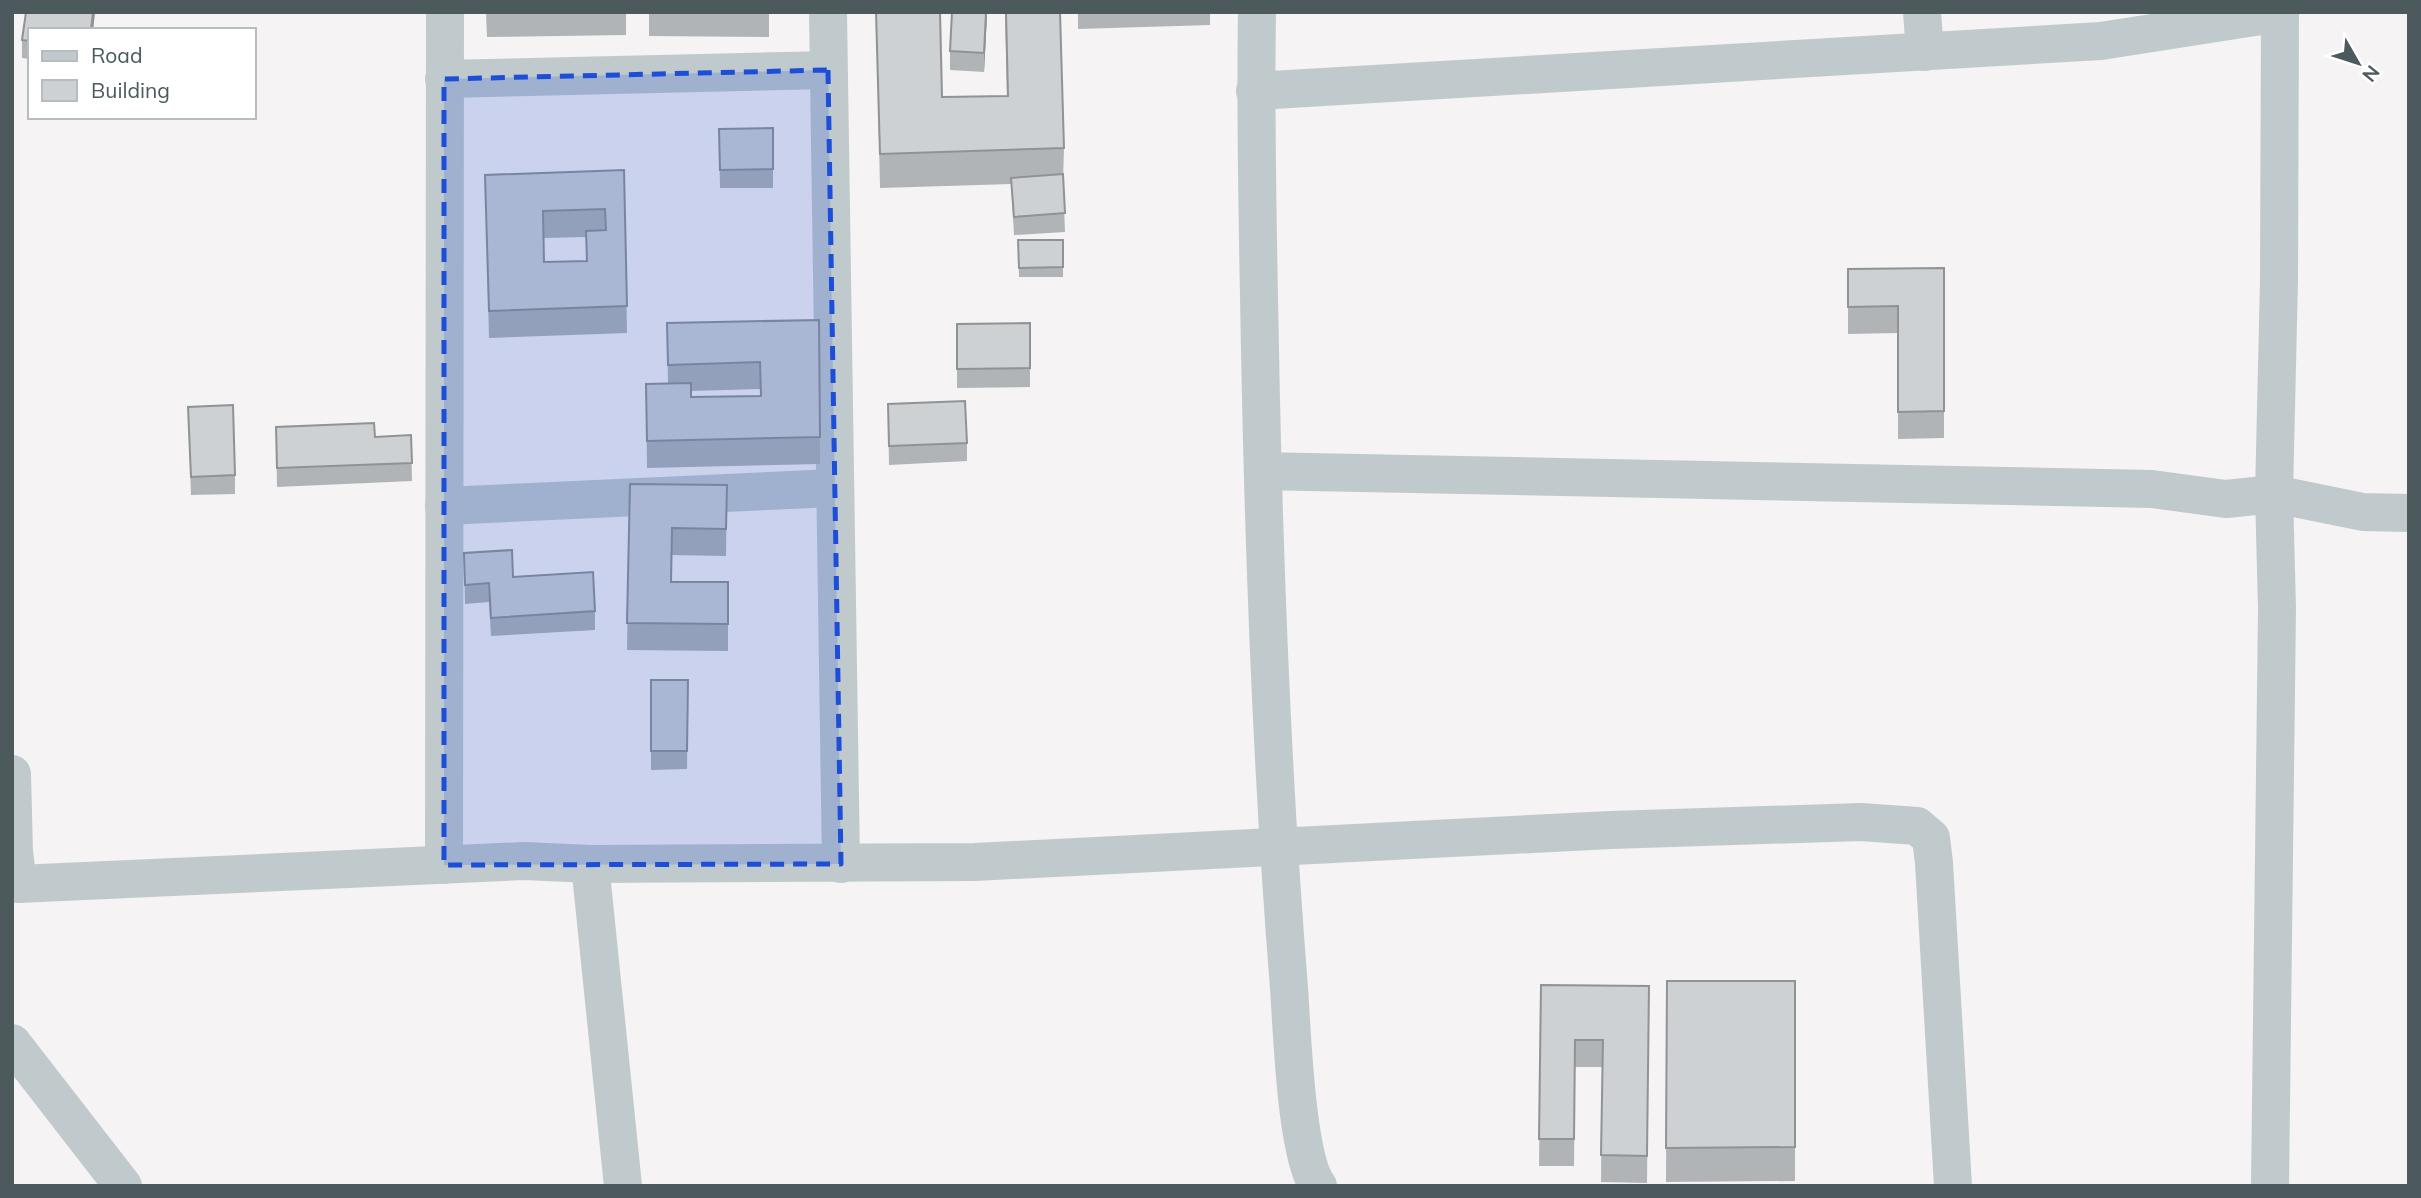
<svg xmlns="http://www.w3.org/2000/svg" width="2421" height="1198" viewBox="0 0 2421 1198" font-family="Mulish,sans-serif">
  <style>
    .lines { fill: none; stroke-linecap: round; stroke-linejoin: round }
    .minor { stroke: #c0cacd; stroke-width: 38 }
    .wall { fill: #b0b4b6; fill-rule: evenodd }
    .shaded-wall { fill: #909294 }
    .building { fill: #cdd1d4; stroke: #909294; stroke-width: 2; fill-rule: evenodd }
    .marked { fill: #1d4ed8; fill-opacity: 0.2; stroke: #1d4ed8; stroke-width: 5; stroke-dasharray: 14 9; stroke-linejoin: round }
  </style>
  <rect width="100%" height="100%" fill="#f5f3f3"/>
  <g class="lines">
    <g class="minor">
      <path d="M828,12L841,864"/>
      <path d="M1257,12C1255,125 1258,237 1260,350C1264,563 1272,776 1289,988C1292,1029 1296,1157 1318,1186"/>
      <path d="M1922,12L1925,52"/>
      <path d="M444,79L828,70"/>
      <path d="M1255,91L2101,41L2280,13"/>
      <path d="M1263,471L2152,489L2226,499L2274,494L2363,512L2409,513"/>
      <path d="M444,506L834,488"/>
      <path d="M12,774L14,852L18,884L524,861L590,864L975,862L1611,830L1861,822L1917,826L1931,838L1934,863L1953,1186"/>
      <path d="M590,864L623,1186"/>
      <path d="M444,865L445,12"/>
      <path d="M12,1043L123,1186"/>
      <path d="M2270,1186L2277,608L2274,494L2279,280L2280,12"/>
    </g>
  </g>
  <g class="wall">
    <path d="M26,12H95L93,30H30V59L22,58V40Z"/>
    <path d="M486,12H626V35L487,37Z"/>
    <path d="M649,12H769V37L649,36Z"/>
    <path d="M876,12L942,97L1007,96L1005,12L1064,148L1063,182L1065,232L1014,235L1011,184L880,188Z"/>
    <path d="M987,12L984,72L950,70V51Z"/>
    <path d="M1078,12H1210V25L1078,29Z"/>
    <path d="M773,128V188H720L719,129Z"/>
    <path d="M624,170L627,333L489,338L485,175ZM586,237V261L544,262V238Z"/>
    <path d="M1018,240H1063V277H1019Z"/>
    <path d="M1944,268V438L1898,439V333L1848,334V269Z"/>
    <path d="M819,320L820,464L647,468L646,384H668L667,323ZM760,389V396L691,397V391Z"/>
    <path d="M1030,323V387L957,388V324Z"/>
    <path d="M888,404L967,443V461L889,465Z"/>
    <path d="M188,407L235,475V494L191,495Z"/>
    <path d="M276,427L375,437L411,435L412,481L277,487Z"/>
    <path d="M630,484L727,485L726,556L672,555L671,582H728V651L627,650Z"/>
    <path d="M464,553L513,577L595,611V630L491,636L489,602L465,604Z"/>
    <path d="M651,680H688L687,769L651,770Z"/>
    <path d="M1667,981H1795V1181L1666,1182Z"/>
    <path d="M1541,985L1649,986L1647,1183L1601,1182L1602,1067H1575L1574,1166H1539Z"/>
  </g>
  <g class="shaded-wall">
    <path d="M93,12H95L93,30H91Z"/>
    <path d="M986,12L987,16L984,72V53Z"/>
  </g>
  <g class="building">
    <path d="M26,12H93L91,30H30V41L22,40Z"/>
    <path d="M876,12H940L942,97L1008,96L1006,12H1060L1064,148L880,154Z"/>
    <path d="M952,12H986L984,53L950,51Z"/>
    <path d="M773,128V169L720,170L719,129Z"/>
    <path d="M624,170L627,306L489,311L485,175ZM605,209L606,230L586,231L587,261L544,262L543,211Z"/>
    <path d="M1063,174L1065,213L1014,217L1011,178Z"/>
    <path d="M1018,240H1063V267L1019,268Z"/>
    <path d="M1944,268V411L1898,412V306L1848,307V269Z"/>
    <path d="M819,320L820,437L647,441L646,384L691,383V397L761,396L760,362L668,365L667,323Z"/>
    <path d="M1030,323V368L957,369V324Z"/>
    <path d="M965,401L967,443L889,446L888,404Z"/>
    <path d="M233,405L235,475L191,477L188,407Z"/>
    <path d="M374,423L375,437L411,435L412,463L277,468L276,427Z"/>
    <path d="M630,484L727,485L726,529L672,528L671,582H728V624L627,623Z"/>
    <path d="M512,550L513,577L593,572L595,611L491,618L489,583L465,585L464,553Z"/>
    <path d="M651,680H688L687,751H651Z"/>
    <path d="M1667,981H1795V1147L1666,1148Z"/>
    <path d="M1541,985L1649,986L1647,1156L1601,1155L1603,1040H1575L1574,1139H1539Z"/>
  </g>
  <path class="marked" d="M828,70L841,864L444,865V79Z"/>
  <rect width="2421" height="1198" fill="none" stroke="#4c5a5e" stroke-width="28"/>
  <rect x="28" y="28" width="228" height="91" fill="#ffffff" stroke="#b7bdbf" stroke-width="2"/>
  <rect x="42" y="51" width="35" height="10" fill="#c0cacd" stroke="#b7bdbf" stroke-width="2"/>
  <text x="91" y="63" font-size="21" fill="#4c5a5e">Road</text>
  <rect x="42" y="80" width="35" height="21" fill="#cdd1d4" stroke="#b7bdbf" stroke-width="2"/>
  <text x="91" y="98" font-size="21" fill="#4c5a5e">Building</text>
  <g transform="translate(2358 63) rotate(129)" stroke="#ffffff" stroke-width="5" paint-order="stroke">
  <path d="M0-5L12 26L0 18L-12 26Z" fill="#4c5a5e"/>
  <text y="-10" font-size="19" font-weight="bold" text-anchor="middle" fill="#4c5a5e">N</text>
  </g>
</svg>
